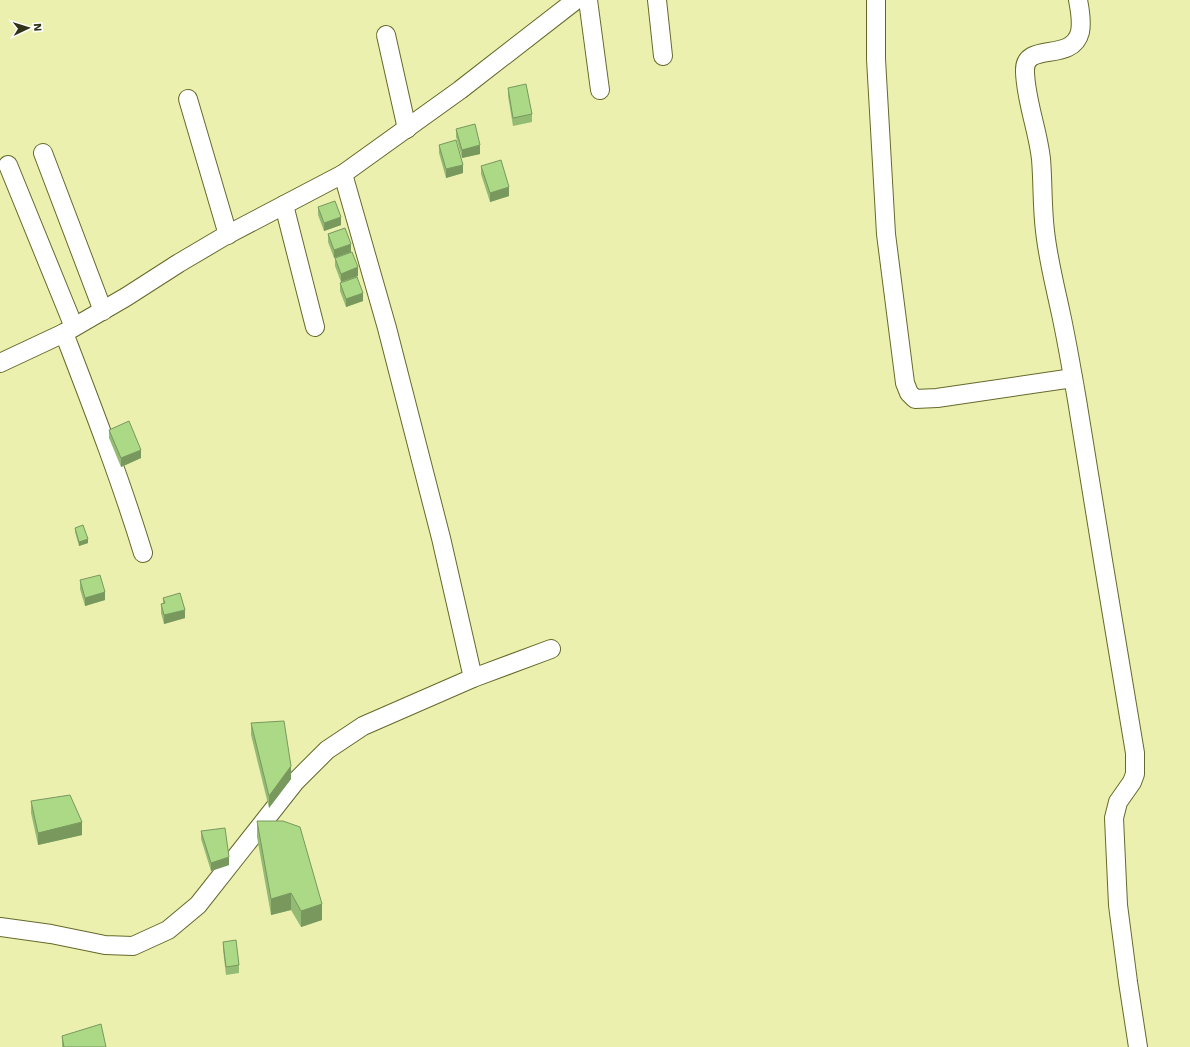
<svg xmlns="http://www.w3.org/2000/svg" width="1190" height="1047" viewBox="0 0 1190 1047" font-family="'Work Sans',sans-serif">
  <style>
    .lines { fill: none; stroke-linecap: round; stroke-linejoin: round }
    .minor-casing { stroke: #65692b; stroke-width: 20 }
    .minor { stroke: #fff; stroke-width: 18 }
    .wall { fill: #94bb73 }
    .shaded-wall { fill: #78985e }
    .building { fill: #acd986; stroke: #78985e }
  </style>
  <rect width="100%" height="100%" fill="#ebf0af"/>
  <g class="lines">
    <g class="minor-casing">
      <g id="minor">
        <path d="M588,0L600,90"/>
        <path d="M657,0L663,56"/>
        <path d="M876,0V59L886,234L905,383L909,393L915,399L937,398L1073,378"/>
        <path d="M1078,0C1080,10 1082,22 1080,32C1072,64 1023,40 1025,72C1026,102 1038,130 1041,159C1043,183 1042,207 1045,231C1048,259 1055,286 1061,314C1067,342 1072,371 1077,400C1096,518 1115,635 1135,753V774L1132,782L1118,802L1114,818L1118,905L1128,982L1138,1047"/>
        <path d="M386,35L407,129"/>
        <path d="M188,99L228,235"/>
        <path d="M43,153L103,311"/>
        <path d="M8,165L74,327"/>
        <path d="M343,174L387,328L441,538L473,678"/>
        <path d="M284,205L315,327"/>
        <path d="M64,333C92,406 120,478 143,553"/>
        <path d="M0,363L64,333L126,297L179,263L223,237L343,174L460,90L576,0"/>
        <path d="M0,927L51,934L105,945L133,946L168,930L198,905L295,782L327,750L363,726L473,678L551,649"/>
      </g>
    </g>
    <use href="#minor" class="minor"/>
  </g>
  <g class="wall">
    <path d="M508,88L532,114V122L513,126L508,96Z"/>
    <path d="M456,129L480,154L462,158L456,137Z"/>
    <path d="M439,145L463,173L446,178L439,153Z"/>
    <path d="M481,166L509,196L490,202L481,174Z"/>
    <path d="M318,207L341,225L324,231L318,215Z"/>
    <path d="M345,228L334,258L328,242V234Z"/>
    <path d="M335,258L358,276L341,282L335,266Z"/>
    <path d="M340,283L363,301L346,307L340,291Z"/>
    <path d="M109,430L141,458L121,467L109,438Z"/>
    <path d="M75,528L88,543L79,546L75,532Z"/>
    <path d="M80,580L105,600L85,606L80,589Z"/>
    <path d="M163,598L185,618L164,624L161,613V604H163Z"/>
    <path d="M251,723L291,779L269,808L251,735Z"/>
    <path d="M31,801L82,835L38,845L31,813Z"/>
    <path d="M257,821L322,920L301,927L291,910L271,915L257,837Z"/>
    <path d="M201,831L229,865L211,871L201,839Z"/>
    <path d="M223,942L239,965V973L226,975L223,950Z"/>
    <path d="M62,1036L106,1047H62Z"/>
  </g>
  <g class="shaded-wall">
    <path d="M480,145V154L462,158V150Z"/>
    <path d="M463,165V173L446,178V169Z"/>
    <path d="M509,187V196L490,202V193Z"/>
    <path d="M341,217V225L324,231V223Z"/>
    <path d="M351,244V252L334,258V250Z"/>
    <path d="M358,267V276L341,282V274Z"/>
    <path d="M363,293V301L346,307V299Z"/>
    <path d="M141,450V458L121,467V458Z"/>
    <path d="M88,539V543L79,546V542Z"/>
    <path d="M105,592V600L85,606V598Z"/>
    <path d="M185,610V618L164,624V615Z"/>
    <path d="M291,766V779L269,808V796Z"/>
    <path d="M82,822V835L38,845V833Z"/>
    <path d="M229,857V865L211,871V863Z"/>
    <path d="M291,893V910L271,915V899Z"/>
    <path d="M322,904V920L301,927V911Z"/>
  </g>
  <g class="building">
    <path d="M526,84L532,114L513,118L508,88Z"/>
    <path d="M475,124L480,145L462,150L456,129Z"/>
    <path d="M456,140L463,165L446,169L439,145Z"/>
    <path d="M501,160L509,187L490,193L481,166Z"/>
    <path d="M335,201L341,217L324,223L318,207Z"/>
    <path d="M345,228L351,244L334,250L328,234Z"/>
    <path d="M352,252L358,267L341,274L335,258Z"/>
    <path d="M357,277L363,293L346,299L340,283Z"/>
    <path d="M129,421L141,450L121,458L109,430Z"/>
    <path d="M83,525L88,539L79,542L75,528Z"/>
    <path d="M100,575L105,592L85,598L80,580Z"/>
    <path d="M180,593L185,610L164,615L161,604L165,603L163,598Z"/>
    <path d="M284,721L291,766L269,796L251,723Z"/>
    <path d="M70,795L82,822L38,833L31,801Z"/>
    <path d="M257,821H283L300,827L322,904L301,911L291,893L271,899Z"/>
    <path d="M225,828L229,857L211,863L201,831Z"/>
    <path d="M236,940L239,965L226,967L223,942Z"/>
    <path d="M101,1024L106,1047H64L62,1036Z"/>
  </g>
  <g transform="translate(28 28) rotate(86)" stroke="#ffffff" stroke-width="3" paint-order="stroke">
  <path d="M0-3L7 15L0 10L-7 15Z" fill="#313319"/>
  <text y="-6" font-size="11" font-weight="bold" text-anchor="middle" fill="#313319">N</text>
  </g>
</svg>
